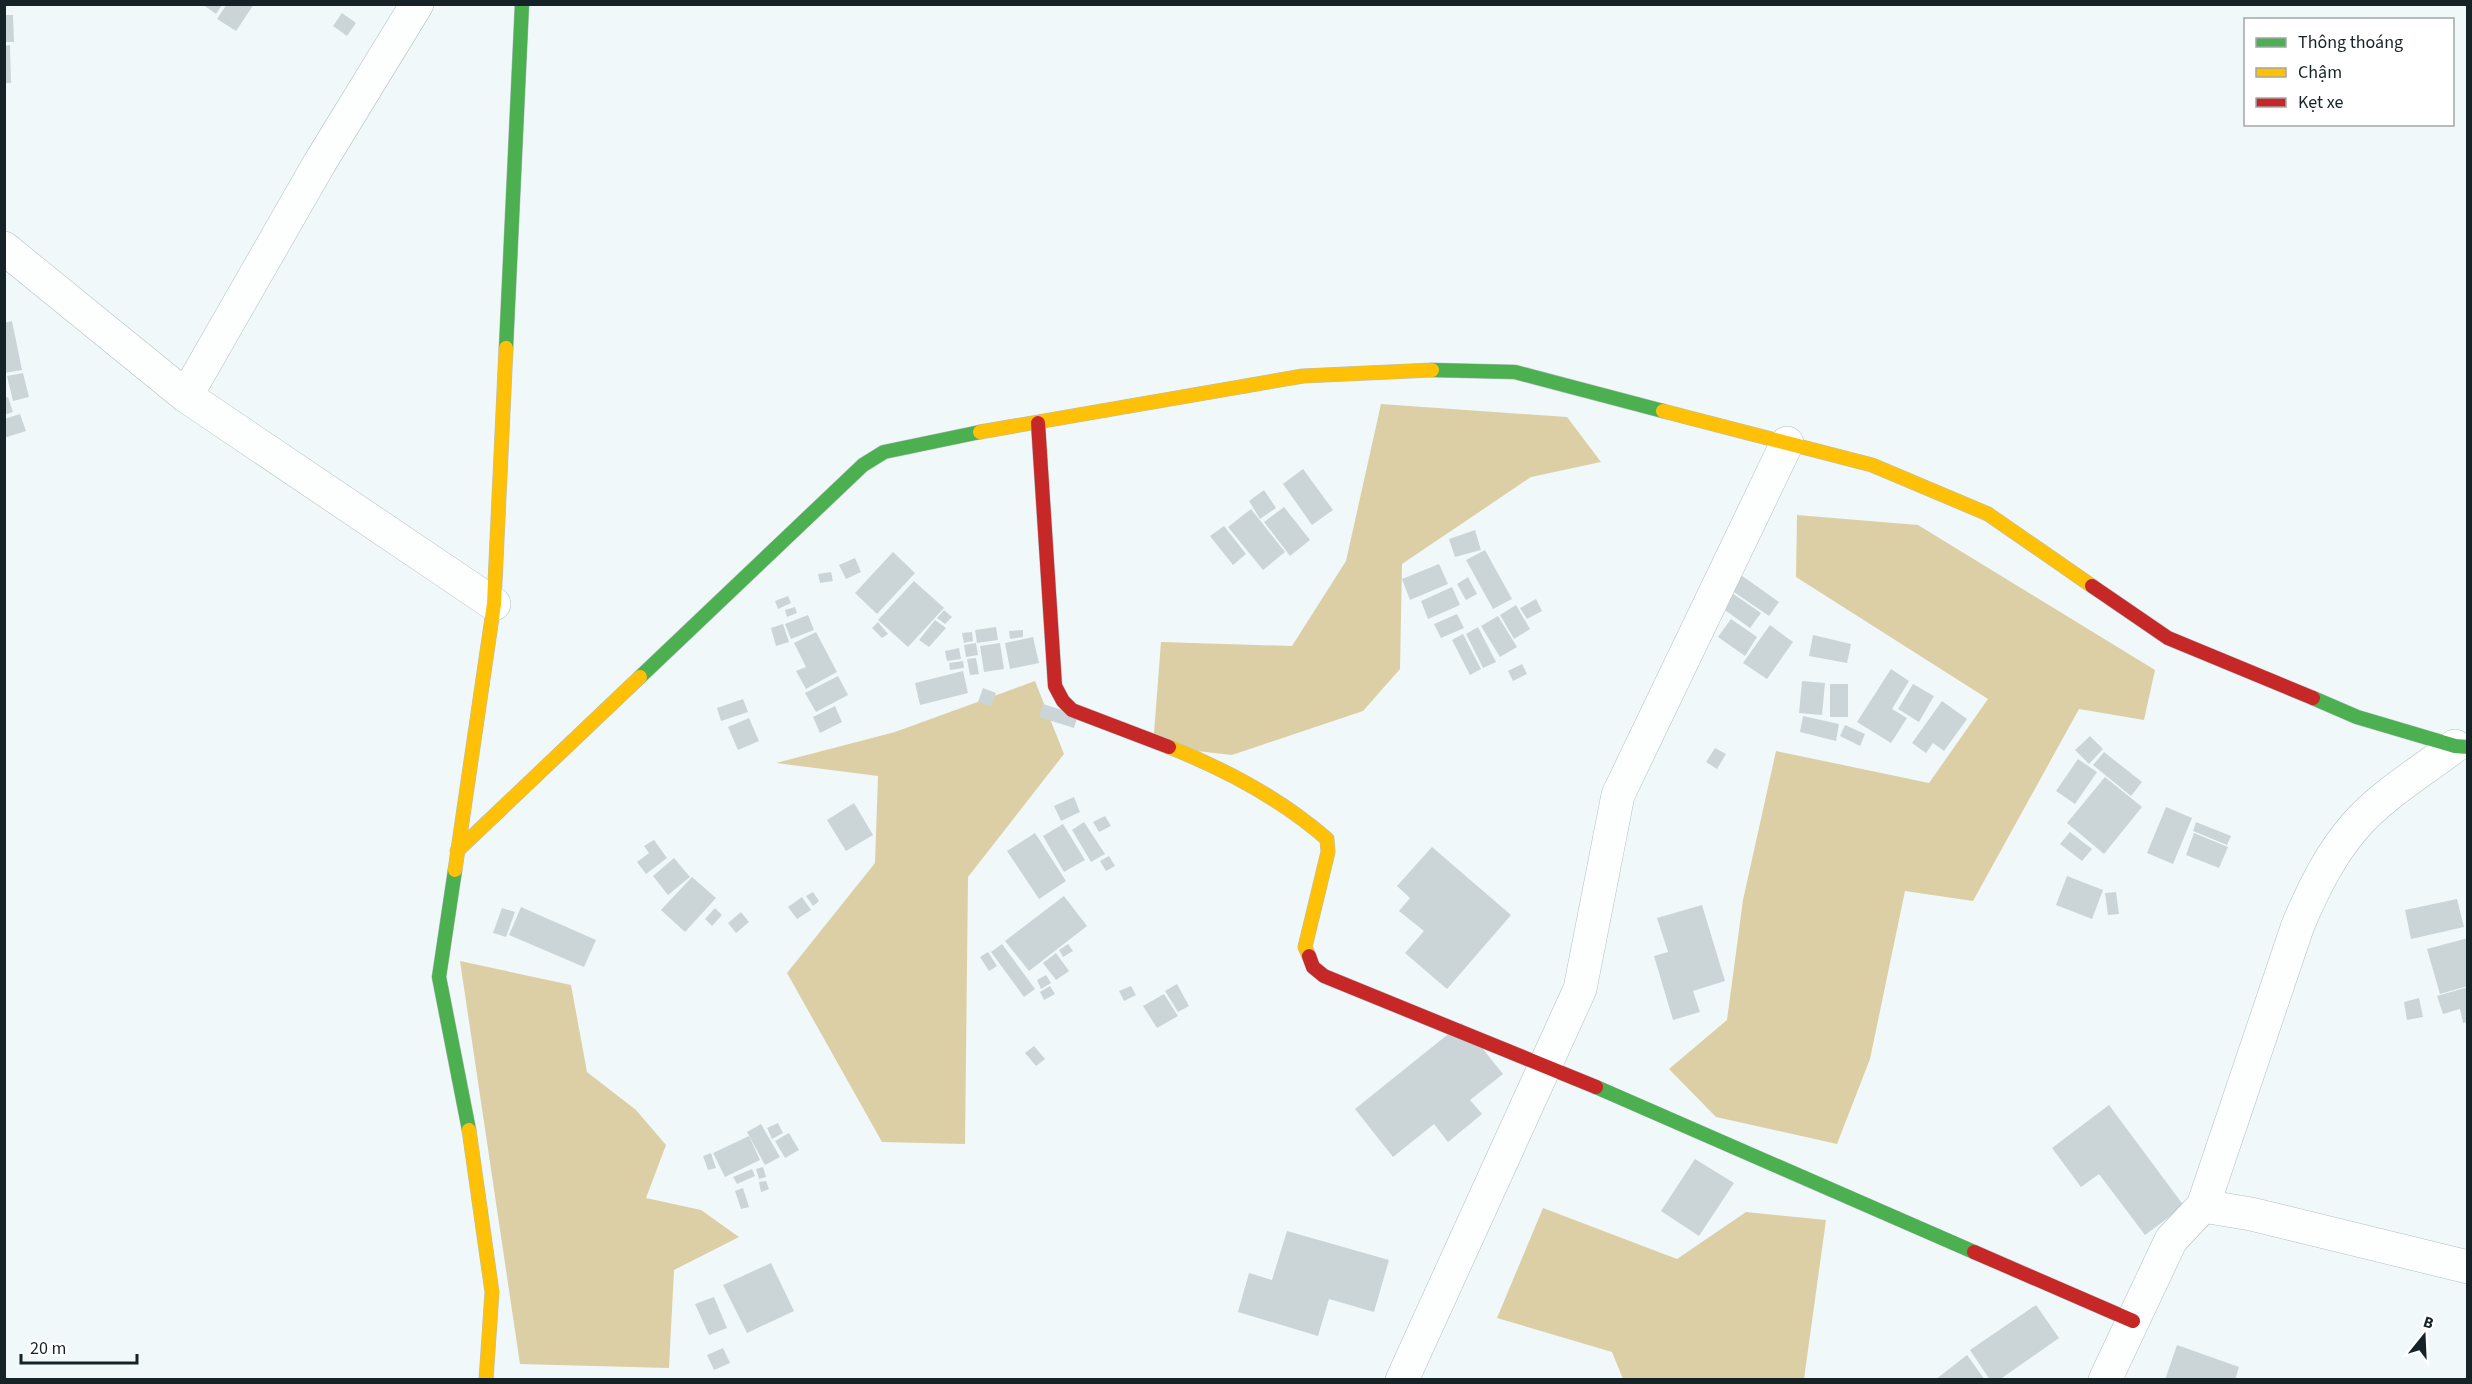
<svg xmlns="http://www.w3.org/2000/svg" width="2472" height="1384" viewBox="0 0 2472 1384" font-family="'Source Sans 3',sans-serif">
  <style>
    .forest { fill: #dccfa6 }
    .building { fill: #cbd5d8 }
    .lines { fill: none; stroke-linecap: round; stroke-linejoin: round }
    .street-casing { stroke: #b4bec1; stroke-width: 34 }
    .fast-casing { stroke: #b4bec1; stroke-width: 15 }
    .slow-casing { stroke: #b4bec1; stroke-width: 15 }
    .jam-casing { stroke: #b4bec1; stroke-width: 15 }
    .street { stroke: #fdfefe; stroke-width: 33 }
    .fast { stroke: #4caf50; stroke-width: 14 }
    .slow { stroke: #ffc107; stroke-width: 14 }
    .jam { stroke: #c62828; stroke-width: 14 }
  </style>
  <rect width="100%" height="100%" fill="#f0f8fa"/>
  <g class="forest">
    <path d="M1381,404L1567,417L1601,462L1531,477L1402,564L1400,669L1363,711L1232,755L1153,746L1161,642L1292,646L1346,561Z"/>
    <path d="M1797,515L1918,525L2155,670L2144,720L2079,709L1973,901L1905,891L1870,1059L1837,1144L1716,1117L1669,1069L1727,1020L1743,900L1776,751L1929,783L1988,699L1796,577Z"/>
    <path d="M1035,681L1064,754L968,877L965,1144L882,1142L787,973L875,863L878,776L776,763L895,732Z"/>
    <path d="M460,961L571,985L587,1072L636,1110L666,1145L646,1198L701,1210L739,1237L674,1270L669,1368L520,1364Z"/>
    <path d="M1543,1208L1677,1259L1746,1212L1826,1220L1804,1379H1623L1612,1352L1497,1318Z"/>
  </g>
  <g class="building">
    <path d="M202,4H221L222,5L216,14Z"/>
    <path d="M227,4H254L236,31L217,19Z"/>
    <path d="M342,13L356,23L347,36L333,26Z"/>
    <path d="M4,15H13L14,42H4Z"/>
    <path d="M10,45L11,83H4V46Z"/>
    <path d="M12,321L22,370L4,373V323Z"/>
    <path d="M23,373L29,397L13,401L7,376Z"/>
    <path d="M8,397L13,412L4,415V398Z"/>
    <path d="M20,414L26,431L4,438V419Z"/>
    <path d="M1303,469L1333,510L1312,525L1283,484Z"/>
    <path d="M1264,490L1276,508L1260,519L1249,501Z"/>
    <path d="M1284,507L1310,540L1290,556L1264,522Z"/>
    <path d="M1251,509L1285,552L1263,570L1228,527Z"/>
    <path d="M1224,526L1246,554L1233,565L1210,536Z"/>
    <path d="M1475,530L1481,550L1455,557L1449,539Z"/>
    <path d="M1485,550L1512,599L1493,609L1466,560Z"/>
    <path d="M893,552L915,573L877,614L855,593Z"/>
    <path d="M855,558L861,572L846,579L839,565Z"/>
    <path d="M1439,564L1448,584L1410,600L1402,579Z"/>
    <path d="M831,572L833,581L820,583L818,574Z"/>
    <path d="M1738,573L1779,602L1769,616L1728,588Z"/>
    <path d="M1468,577L1477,594L1466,600L1457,584Z"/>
    <path d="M914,581L944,608L908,647L878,620Z"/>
    <path d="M1452,587L1460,605L1428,619L1421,601Z"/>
    <path d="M1732,593L1761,613L1750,628L1722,608Z"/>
    <path d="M788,596L791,603L778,609L775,601Z"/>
    <path d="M1536,599L1542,611L1527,619L1520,608Z"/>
    <path d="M1516,605L1530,629L1514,639L1500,615Z"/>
    <path d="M795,607L797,613L787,617L785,610Z"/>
    <path d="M944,610L952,617L945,624L937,618Z"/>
    <path d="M1457,614L1464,628L1441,638L1434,624Z"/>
    <path d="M808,615L814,630L791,639L785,624Z"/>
    <path d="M1498,616L1517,647L1500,657L1481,626Z"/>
    <path d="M1731,619L1757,637L1745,656L1718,637Z"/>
    <path d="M935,620L946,628L929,647L919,640Z"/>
    <path d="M878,622L888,634L882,638L872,628Z"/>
    <path d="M783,624L789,642L776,646L771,628Z"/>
    <path d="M1770,625L1793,642L1767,679L1743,663Z"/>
    <path d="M996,627L998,640L977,643L975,630Z"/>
    <path d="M1478,627L1496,662L1483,668L1466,634Z"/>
    <path d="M1023,630V637L1010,639L1009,631Z"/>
    <path d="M816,632L837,672L806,689L796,671L806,667L794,643Z"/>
    <path d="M972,632L973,641L964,643L962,633Z"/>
    <path d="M1463,634L1481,669L1470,675L1452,640Z"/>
    <path d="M1813,635L1851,644L1847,663L1809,656Z"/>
    <path d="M1033,637L1039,663L1010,669L1005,643Z"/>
    <path d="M976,643L978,655L966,657L964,645Z"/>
    <path d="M1000,643L1004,669L984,672L980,646Z"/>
    <path d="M959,648L961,659L947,661L945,651Z"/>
    <path d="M976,658L979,674L970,675L967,659Z"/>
    <path d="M963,661L964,668L950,670L949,663Z"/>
    <path d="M1522,664L1527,674L1513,681L1508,671Z"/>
    <path d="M1891,669L1909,681L1892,709L1907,718L1891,743L1857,722Z"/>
    <path d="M963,671L968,693L920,705L915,683Z"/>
    <path d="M838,676L848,695L816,712L805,693Z"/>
    <path d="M1802,681L1825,683L1822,715L1799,713Z"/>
    <rect x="1830" y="684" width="18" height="33"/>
    <path d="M1913,684L1934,696L1919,722L1898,709Z"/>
    <path d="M983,688L996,693L991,706L978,702Z"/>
    <path d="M743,699L748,712L721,721L717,708Z"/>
    <path d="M1942,701L1967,719L1944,751L1933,743L1926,753L1912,743Z"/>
    <path d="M1043,704L1078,715L1074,728L1039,717Z"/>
    <path d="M835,706L842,722L820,733L813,717Z"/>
    <path d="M1803,716L1839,724L1836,741L1800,732Z"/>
    <path d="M749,718L759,741L738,750L728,727Z"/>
    <path d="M1845,725L1865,734L1860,746L1840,736Z"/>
    <path d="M2090,736L2103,749L2089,764L2075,750Z"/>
    <path d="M1715,748L1726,754L1717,769L1706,762Z"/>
    <path d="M2104,752L2142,782L2131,796L2093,765Z"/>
    <path d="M2078,759L2097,772L2075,804L2056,791Z"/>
    <path d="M2105,777L2142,807L2104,854L2067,823Z"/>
    <path d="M1074,797L1080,812L1061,821L1054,806Z"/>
    <path d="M854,803L873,835L846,851L827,820Z"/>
    <path d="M2166,807L2192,818L2173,864L2147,853Z"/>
    <path d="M1105,816L1111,826L1099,832L1093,822Z"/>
    <path d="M1084,822L1105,854L1091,862L1072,830Z"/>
    <path d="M2196,822L2231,836L2227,845L2193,831Z"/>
    <path d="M1063,824L1085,860L1064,872L1043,836Z"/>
    <path d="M2070,832L2092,849L2082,861L2060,844Z"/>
    <path d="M1035,833L1066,881L1039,899L1007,851Z"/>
    <path d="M2194,833L2228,847L2219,868L2186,855Z"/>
    <path d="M654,840L667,858L646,874L637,862L649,853L644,846Z"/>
    <path d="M1432,847L1511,915L1447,989L1405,953L1424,931L1399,911L1410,898L1397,886Z"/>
    <path d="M1109,856L1115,866L1106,871L1100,861Z"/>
    <path d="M674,858L690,877L668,895L653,876Z"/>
    <path d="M2067,876L2103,890L2092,919L2056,905Z"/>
    <path d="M692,877L716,898L685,932L661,910Z"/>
    <path d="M813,892L819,901L813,906L806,896Z"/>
    <path d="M2116,892L2119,914L2108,915L2105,893Z"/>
    <path d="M1064,896L1087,926L1029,971L1005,941Z"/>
    <path d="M802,897L811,910L797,919L788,907Z"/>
    <path d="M2457,899L2464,927L2411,939L2405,910Z"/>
    <path d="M1702,905L1725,981L1693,991L1700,1012L1673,1020L1654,956L1668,952L1657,918Z"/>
    <path d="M521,907L596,940L584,967L509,935Z"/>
    <path d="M502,908L515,912L506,937L493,933Z"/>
    <path d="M715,908L722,915L712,926L705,919Z"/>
    <path d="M741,912L749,922L736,933L728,923Z"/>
    <path d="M2468,938V986L2440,994L2427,949Z"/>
    <path d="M1002,944L1035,989L1024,997L991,952Z"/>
    <path d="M1068,944L1073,951L1063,957L1059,950Z"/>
    <path d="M988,952L997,966L989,971L980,957Z"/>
    <path d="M1056,953L1069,971L1056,980L1043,963Z"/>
    <path d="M1046,975L1051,983L1041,989L1037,980Z"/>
    <path d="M1177,984L1189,1006L1178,1012L1165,991Z"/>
    <path d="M1050,986L1055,994L1044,1000L1040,992Z"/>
    <path d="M1131,986L1136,995L1124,1001L1119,991Z"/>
    <path d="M2468,987V1022L2463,1023L2460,1009L2443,1014L2437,996Z"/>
    <path d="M1164,994L1178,1016L1157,1028L1143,1006Z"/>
    <path d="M2419,998L2423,1017L2407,1020L2404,1002Z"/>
    <path d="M1462,1023L1503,1074L1470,1100L1482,1114L1448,1142L1434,1124L1393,1157L1355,1109Z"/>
    <path d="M1034,1046L1045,1059L1036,1066L1025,1053Z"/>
    <path d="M2109,1105L2184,1206L2145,1235L2099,1174L2081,1187L2052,1148Z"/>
    <path d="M778,1123L783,1133L772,1139L767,1128Z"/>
    <path d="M761,1124L780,1157L765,1165L747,1132Z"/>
    <path d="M789,1133L799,1150L785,1158L775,1141Z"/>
    <path d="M749,1136L760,1160L725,1177L713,1153Z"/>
    <path d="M711,1153L716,1168L708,1170L703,1156Z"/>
    <path d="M1695,1159L1734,1183L1699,1236L1661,1211Z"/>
    <path d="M763,1167L766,1177L759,1179L756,1169Z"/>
    <path d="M752,1169L755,1176L737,1184L733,1177Z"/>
    <path d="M766,1181L769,1189L761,1192L759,1182Z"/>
    <path d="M743,1188L749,1207L741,1209L735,1191Z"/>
    <path d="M1287,1231L1389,1260L1374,1312L1329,1299L1318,1336L1238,1312L1249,1273L1272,1280Z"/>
    <path d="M771,1263L794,1311L747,1333L723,1285Z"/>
    <path d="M714,1297L727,1328L709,1335L695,1304Z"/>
    <path d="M2036,1305L2059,1338L1999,1380H1990L1970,1350Z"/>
    <path d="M2177,1345L2239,1367L2235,1380H2165Z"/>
    <path d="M723,1348L730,1363L714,1370L707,1355Z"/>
    <path d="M1967,1355L1985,1380H1935Z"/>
  </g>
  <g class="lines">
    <g class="street-casing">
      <g id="street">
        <path d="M4,248L186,396L494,604"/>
        <path d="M186,396L319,164L417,4"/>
        <path d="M2203,1206L2298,925C2313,890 2329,856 2355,826C2382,795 2422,771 2455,746"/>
        <path d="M1402,1380L1580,989L1618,795L1787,443"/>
        <path d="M2105,1380L2171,1240L2203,1206L2251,1214L2468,1267"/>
      </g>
    </g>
    <g class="fast-casing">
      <g id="fast">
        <path d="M506,348L522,4"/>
        <path d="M1432,370L1515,372L1663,411"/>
        <path d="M640,677L863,465L884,452L980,432"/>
        <path d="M2313,698L2357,717L2455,746L2468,747"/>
        <path d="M455,870L439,977L469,1130"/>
        <path d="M1596,1087L1974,1252"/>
      </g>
    </g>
    <g class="slow-casing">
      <g id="slow">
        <path d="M1663,411L1872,465L1988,514L2092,586"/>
        <path d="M980,432L1303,376L1432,370"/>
        <path d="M1169,747C1227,770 1280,798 1327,839L1328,852L1305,947L1309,956"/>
        <path d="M457,851L640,677"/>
        <path d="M455,870L494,604L506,348"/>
        <path d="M469,1130L492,1292L486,1380"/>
      </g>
    </g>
    <g class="jam-casing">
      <g id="jam">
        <path d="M1038,423L1055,686L1063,701L1072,710L1169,747"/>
        <path d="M2092,586L2168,638L2313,698"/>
        <path d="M1309,956L1313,967L1324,976L1596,1087"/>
        <path d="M1974,1252L2133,1321"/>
      </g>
    </g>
    <use href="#street" class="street"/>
    <use href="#fast" class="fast"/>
    <use href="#slow" class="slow"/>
    <use href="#jam" class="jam"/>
  </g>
  <rect width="2472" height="1384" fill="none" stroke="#162326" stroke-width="12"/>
  <rect x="2244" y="18" width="210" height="108" fill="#ffffff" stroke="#a2a7a8" stroke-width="1.5"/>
  <rect x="2256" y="38" width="30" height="9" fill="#4caf50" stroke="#a2a7a8" stroke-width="1.5"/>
  <text x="2298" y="48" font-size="18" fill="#162326">Thông thoáng</text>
  <rect x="2256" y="68" width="30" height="9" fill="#ffc107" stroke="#a2a7a8" stroke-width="1.5"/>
  <text x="2298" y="78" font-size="18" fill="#162326">Chậm</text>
  <rect x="2256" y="98" width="30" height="9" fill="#c62828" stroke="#a2a7a8" stroke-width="1.5"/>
  <text x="2298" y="108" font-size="18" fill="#162326">Kẹt xe</text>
  <g transform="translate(2424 1336) rotate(18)" stroke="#ffffff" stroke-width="4.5" paint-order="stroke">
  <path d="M0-4.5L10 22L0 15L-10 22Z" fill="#162326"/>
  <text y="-9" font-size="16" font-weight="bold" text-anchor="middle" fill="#162326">B</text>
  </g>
  <path d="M21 1354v9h116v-9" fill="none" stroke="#162326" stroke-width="3"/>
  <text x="30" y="1354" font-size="18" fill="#162326" stroke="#ffffff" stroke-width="4.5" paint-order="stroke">20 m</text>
</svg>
